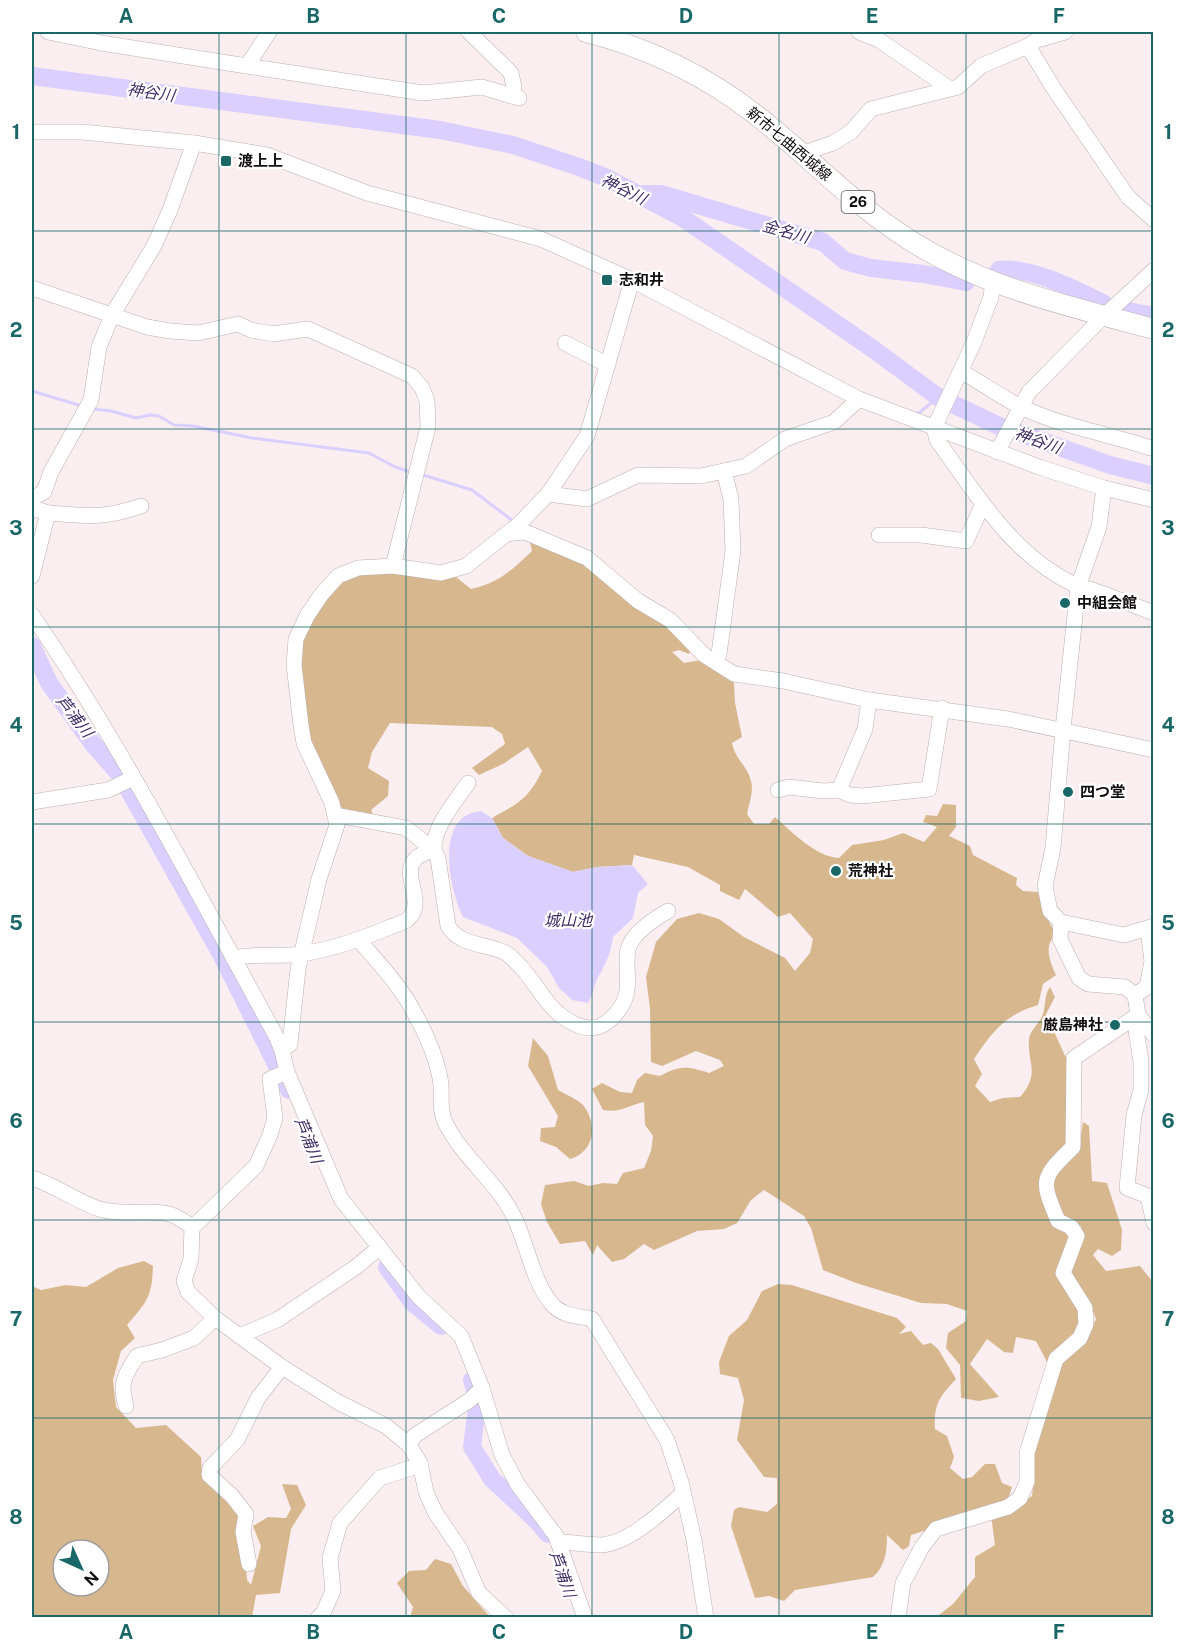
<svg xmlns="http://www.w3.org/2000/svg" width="1185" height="1649" viewBox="0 0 1185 1649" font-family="'Public Sans','Noto Sans JP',sans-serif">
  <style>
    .forest { fill: #d7b88e; fill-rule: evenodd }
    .water { fill: #dbcfff }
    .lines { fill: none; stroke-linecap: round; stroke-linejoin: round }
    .stream { stroke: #dbcfff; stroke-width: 3 }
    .river { stroke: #dbcfff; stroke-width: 18 }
    .minor-casing { stroke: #bbafb1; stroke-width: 16 }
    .major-casing { stroke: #bbafb1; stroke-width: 21 }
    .minor { stroke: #fff; stroke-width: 15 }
    .major { stroke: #fff; stroke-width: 20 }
    .grid { fill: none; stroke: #196766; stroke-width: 1.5; stroke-opacity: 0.55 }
    .poi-dot { fill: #196766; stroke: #fff; stroke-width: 2 }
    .labels { text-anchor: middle; stroke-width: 4.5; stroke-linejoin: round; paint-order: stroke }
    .shield { fill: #fff; stroke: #595657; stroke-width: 1.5 }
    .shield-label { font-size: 14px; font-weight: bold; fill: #120e0f }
    .street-label { font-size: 15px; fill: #120e0f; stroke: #fff }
    .poi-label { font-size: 15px; font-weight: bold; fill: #120e0f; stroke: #fff; text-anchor: start }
    .water-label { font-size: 16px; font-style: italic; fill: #412e67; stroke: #fff }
    .neatline { fill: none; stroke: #196766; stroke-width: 2 }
    .grid-label { font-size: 20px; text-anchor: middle; font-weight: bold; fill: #196766 }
  </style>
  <rect width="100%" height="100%" fill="#fbeef0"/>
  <g class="forest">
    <path d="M529,538L555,545L695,639L689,654L679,650L672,652L684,663L707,659L727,671L734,683L735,703L742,737L732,743C735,759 748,767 751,781C754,791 749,804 747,814L754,824H769L775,817C792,832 816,857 839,858L852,845L884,840L903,833L924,842L937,827L923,822L926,815L937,816L943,804L956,805V827L949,836L970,846L973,855L1017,878L1016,885L1023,891L1038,892L1044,913L1056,934C1043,947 1050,961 1056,975L1043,984L1038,1005C1006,1014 992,1032 974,1059L982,1074L975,1086L990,1102L1003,1098L1020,1097C1041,1073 1027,1064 1029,1039C1030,1030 1040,1023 1043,1014C1046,1004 1044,996 1050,987L1055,997L1046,1014L1067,1060L1068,1145L1043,1189L1073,1239L1062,1261C1068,1276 1083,1306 1081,1321C1079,1336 1058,1351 1047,1362L1036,1341L1016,1337L1013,1353L1004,1352L987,1339L970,1364L999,1397L979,1401L961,1398L960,1365L946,1348L948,1333L966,1321L967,1311L947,1304L921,1303L856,1283L823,1270L811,1228L804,1216L764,1190L751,1200L737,1223L724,1229L697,1231L654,1250L644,1244L624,1259L612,1262L597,1245L593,1255L585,1241L560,1244L547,1222L541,1204L545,1185L574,1181L589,1186L603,1183L617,1184L623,1173L644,1168L651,1151L653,1136L645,1125L644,1102C626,1106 622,1113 603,1110L592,1089L602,1083L620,1092L632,1093L637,1080L645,1073L660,1076C680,1065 688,1066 709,1073L724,1066L720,1060L696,1051L662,1066L651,1062L650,1009L646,977L656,942L677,919L699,913L719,919L744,937L785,958L795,971L810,953L813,939L790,913L778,917L745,889L739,900L720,891V885L688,867L634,855L632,865L597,867L573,872L528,856L503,838L492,818C519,803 528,799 542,771L528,747L503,764L479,775L472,768L505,744L502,734L492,727L390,723L372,752L368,768L389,781L388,796L371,810L375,819L349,815L334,800L307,736L299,667L304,636L334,585L348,575L430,572L456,577L471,589C499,583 512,570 532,551Z"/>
    <path d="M533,1038L548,1056L558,1090C565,1094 577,1099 583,1105C598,1124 595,1152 570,1159L556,1147L540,1141L541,1128L555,1127L558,1116L528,1066Z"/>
    <path d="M1083,1122L1089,1126L1092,1181L1107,1183L1122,1230L1121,1250L1112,1256L1098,1249L1093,1255L1106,1271L1140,1266L1153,1282V1617L1063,1618L1061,1616L1054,1618H935L953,1604L975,1577V1557L995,1545L991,1515L1023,1502L1032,1496L1034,1478L1031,1458L1054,1378L1064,1361L1085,1342L1096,1319L1090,1304L1068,1275L1082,1239L1081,1226L1064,1217L1053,1191L1054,1174L1079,1148Z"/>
    <path d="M144,1261L153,1266C152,1297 147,1302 127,1325L135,1338L121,1351L113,1380L116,1407L136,1428L166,1425L201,1457L202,1473L243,1516L247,1580L251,1585L261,1546L253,1526L268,1517L286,1518L291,1509L282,1484L297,1485L306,1505L291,1529L280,1593L256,1595L252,1617H32V1286L41,1290L66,1285L86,1287L118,1268ZM63,1550H99V1586H63Z"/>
    <path d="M778,1284L792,1285L897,1318L906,1327L899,1334L911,1331L923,1345L931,1343L938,1349L956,1379C940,1396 933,1405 935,1429L947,1436L954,1457L950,1468L963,1479L972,1477L985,1464H995L1002,1483L1012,1487L1006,1505L911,1535L909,1546L903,1550L887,1535C887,1552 885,1566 873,1577L795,1590L784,1601L769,1596L755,1598L731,1526L734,1510L739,1507L767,1512L777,1504V1478L764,1477L737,1440L744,1400L738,1378L720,1374L719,1362L729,1336L747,1320L762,1291Z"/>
    <path d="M435,1559L451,1564L463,1586L490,1617H410L413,1607L397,1583L409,1571L426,1570Z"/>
  </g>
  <path class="water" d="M481,811L492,818L503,838L528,856L573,872L597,867L632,865L648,884L638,893L633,918L613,937C611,954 605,965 597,979C594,987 593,995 588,1003L572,1000L559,988L547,967L517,938L463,917C451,893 437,832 467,815C470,813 477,812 481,811Z"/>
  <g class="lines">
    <g class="stream">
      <path d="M32,391L82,406"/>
      <path d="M93,409L111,411L136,418L150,415L159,416L174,425L193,426L252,438L369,453L395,467L410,472"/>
      <path d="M916,413H919L938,397"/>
      <path d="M420,474L472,490L513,521"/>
    </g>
    <g class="river">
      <path d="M32,76L440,130L513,145L579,167L607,178L683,218L873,349L938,397L997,425L1110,465L1154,476"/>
      <path d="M645,194H661L823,242L845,261L871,268L923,274L966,282"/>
      <path d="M999,270C1030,266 1076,290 1103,303"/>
      <path d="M1123,310L1154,316"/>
      <path d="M32,646L49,683L93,744L121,776L221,954L289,1090"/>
      <path d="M387,1267L412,1302L441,1326"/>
      <path d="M472,1380L478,1400L472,1447L492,1479L537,1521L548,1534"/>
    </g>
    <g class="minor-casing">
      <g id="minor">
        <path d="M48,32L101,43L247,66L269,32"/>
        <path d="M469,32L511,73L514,87L511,96"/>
        <path d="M859,32L879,40L949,88"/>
        <path d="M1028,46L1054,89L1128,197L1154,220"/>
        <path d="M247,66L423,93L482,87L519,98"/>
        <path d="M32,132H82L194,143L267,155L367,193L541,239L632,280L859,399L1039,467L1104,488L1154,500"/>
        <path d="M801,154L833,143L851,132L871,109L958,87L981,66L1028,46L1037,40L1065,32"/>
        <path d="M993,282L991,297L974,342L934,428L937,440C977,495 1012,555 1075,585C1081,588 1087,588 1093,590C1113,597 1133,605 1154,613"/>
        <path d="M32,288L147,327L170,331L198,333L238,324L251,330L273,334L308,329L412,376L422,388L427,401L428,427L393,566"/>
        <path d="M565,343L608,365"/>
        <path d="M962,372C982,383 1001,397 1021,407C1063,427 1110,434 1154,449"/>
        <path d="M997,452L1029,392L1104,316L1154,270"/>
        <path d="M1104,488L1099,527L1078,587L1063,729L1053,848L1045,886L1050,911L1061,922L1124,935L1154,926"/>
        <path d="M548,494L587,499L638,475L701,476L746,466L785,439L834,422L859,399"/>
        <path d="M48,513C86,516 104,519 141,506"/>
        <path d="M506,534L525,532L587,558L638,601L670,620L704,655L734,674L783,681L869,700L1008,719L1154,750"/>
        <path d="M879,535H921L966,541L983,504"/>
        <path d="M32,576L48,513L32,508L33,498L44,492L51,472L91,400L99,347L112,315L154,246L170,210L194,143"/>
        <path d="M32,615C123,747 199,896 276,1036L282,1050L287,1072L341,1199L418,1296L461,1336L482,1388L502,1455L518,1485L556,1536L585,1618"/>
        <path d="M716,662L719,654L733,551L731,499L724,471"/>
        <path d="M778,790L789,787L823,791L839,790L850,795L862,796L929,789L942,708"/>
        <path d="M839,790L865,729L869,700"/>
        <path d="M32,802L108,790L133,778"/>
        <path d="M336,815L406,828L434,850"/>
        <path d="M434,850C433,827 455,802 468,783"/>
        <path d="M1061,922L1060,939L1079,978L1088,984L1125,987L1135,995L1138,1015L1135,1023L1141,1062V1090L1134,1115L1127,1188L1148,1196L1154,1223"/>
        <path d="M359,940C379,964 402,987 416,1016C427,1035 438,1062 441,1084C442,1098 439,1111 446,1124C463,1158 496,1181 513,1215C527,1242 532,1280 551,1303C561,1316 578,1316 592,1319L667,1440L681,1482L694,1540L706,1618"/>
        <path d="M233,958C255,953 280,957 302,954C332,949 362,939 390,927C395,925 402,923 407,920C433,899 384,862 434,850L438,858L448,926C460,946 484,943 504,952C509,954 514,960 518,964C533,978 543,1001 559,1014C581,1031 600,1035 618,1011C621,1007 625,1001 626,995C630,981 625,964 628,949C633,933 654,919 668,911"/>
        <path d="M1135,995L1147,987L1152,961L1148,929"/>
        <path d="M282,1050L290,1044L298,969L319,879L337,825L332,803L304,743L301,725L294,665L296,639L307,616L321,595L338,576L358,568L393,566L441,573L466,566L519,524L548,494L587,436L632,280"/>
        <path d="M32,1178C55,1185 76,1201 99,1209C122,1216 146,1209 169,1214C179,1216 184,1224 194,1226L256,1166L270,1135L275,1118L270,1079L287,1072"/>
        <path d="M192,1226L191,1259L184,1281L188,1292L215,1318L282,1367L338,1402L386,1426L409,1445L420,1463L426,1492L435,1512L460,1549L479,1593L506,1618"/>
        <path d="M239,1336L277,1320L356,1267L380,1247"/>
        <path d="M126,1406C119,1382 125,1375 137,1356L162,1350L194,1338L215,1318"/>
        <path d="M409,1445L414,1436L470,1400L482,1388"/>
        <path d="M559,1544L563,1542C576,1543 589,1545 601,1545C629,1544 664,1510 683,1493"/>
        <path d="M249,1564L243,1532L246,1514L232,1496L209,1475L210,1468L237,1440L258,1398L282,1367"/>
        <path d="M318,1618L323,1613L333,1591L330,1558L340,1523L380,1478L411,1468L420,1463"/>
        <path d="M898,1618L903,1583L922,1547L936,1529L1008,1507L1020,1498L1027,1482V1453L1056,1359L1080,1338L1086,1324L1085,1308L1063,1273L1077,1236L1071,1227L1058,1221C1041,1180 1040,1179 1073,1147L1074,1058L1138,1015L1154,1035"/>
      </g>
    </g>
    <g class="major-casing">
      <path id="major" d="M586,32C646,47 707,76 756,115C804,152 846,197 896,231C973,285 1064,305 1154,329"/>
    </g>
    <use href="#minor" class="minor"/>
    <use href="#major" class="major"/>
  </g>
  <path class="grid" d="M219,32V1618M406,32V1618M592,32V1618M779,32V1618M966,32V1618M32,231H1154M32,429H1154M32,627H1154M32,824H1154M32,1022H1154M32,1220H1154M32,1418H1154"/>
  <g class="poi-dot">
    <rect x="220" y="155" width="12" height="12" rx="3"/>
    <rect x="601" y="274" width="12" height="12" rx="3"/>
    <circle cx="1065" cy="603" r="6"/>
    <circle cx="1068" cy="792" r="6"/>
    <circle cx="836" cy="871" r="6"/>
    <circle cx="1115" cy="1025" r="6"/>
  </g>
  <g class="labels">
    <rect class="shield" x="841.5" y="191" width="33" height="22" rx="4.5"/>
    <g class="shield-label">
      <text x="858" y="207">26</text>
    </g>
    <g class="street-label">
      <text transform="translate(789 144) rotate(40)" y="5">新市七曲西城線</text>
    </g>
    <g class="poi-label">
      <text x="238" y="166">渡上上</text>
      <text x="619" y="285">志和井</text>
      <text x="1077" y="608">中組会館</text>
      <text x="1080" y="797">四つ堂</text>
      <text x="848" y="876">荒神社</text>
      <text x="1103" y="1030" text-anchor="end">厳島神社</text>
    </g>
    <g class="water-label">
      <text transform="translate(151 92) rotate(8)" y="6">神谷川</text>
      <text transform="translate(624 189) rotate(26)" y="6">神谷川</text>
      <text transform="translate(786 231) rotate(16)" y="6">金名川</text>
      <text transform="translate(1038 440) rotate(20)" y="6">神谷川</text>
      <text transform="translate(75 716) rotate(52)" y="6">芦浦川</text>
      <text x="568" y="926">城山池</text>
      <text transform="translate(309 1140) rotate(68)" y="6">芦浦川</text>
      <text transform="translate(563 1574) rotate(71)" y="6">芦浦川</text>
    </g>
  </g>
  <rect width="1185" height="1649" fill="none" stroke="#ffffff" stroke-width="66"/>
  <g transform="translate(81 1568) rotate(135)"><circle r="28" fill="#ffffff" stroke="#a09f9f" stroke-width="1.5"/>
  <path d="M0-4.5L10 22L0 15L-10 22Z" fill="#196766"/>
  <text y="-9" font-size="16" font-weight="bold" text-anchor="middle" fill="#120e0f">N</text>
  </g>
  <rect x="33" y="33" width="1119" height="1583" class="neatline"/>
  <g class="grid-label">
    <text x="126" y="23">A</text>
    <text x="313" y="23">B</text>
    <text x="499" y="23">C</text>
    <text x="686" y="23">D</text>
    <text x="872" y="23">E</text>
    <text x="1059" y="23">F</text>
    <text x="16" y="139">1</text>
    <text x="1168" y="139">1</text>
    <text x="16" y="337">2</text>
    <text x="1168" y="337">2</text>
    <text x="16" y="535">3</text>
    <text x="1168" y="535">3</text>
    <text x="16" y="732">4</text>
    <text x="1168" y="732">4</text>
    <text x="16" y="930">5</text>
    <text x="1168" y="930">5</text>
    <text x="16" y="1128">6</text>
    <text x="1168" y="1128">6</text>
    <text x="16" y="1326">7</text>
    <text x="1168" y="1326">7</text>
    <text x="16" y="1524">8</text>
    <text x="1168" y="1524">8</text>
    <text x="126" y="1639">A</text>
    <text x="313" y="1639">B</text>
    <text x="499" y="1639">C</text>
    <text x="686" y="1639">D</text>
    <text x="872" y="1639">E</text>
    <text x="1059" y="1639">F</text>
  </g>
</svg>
